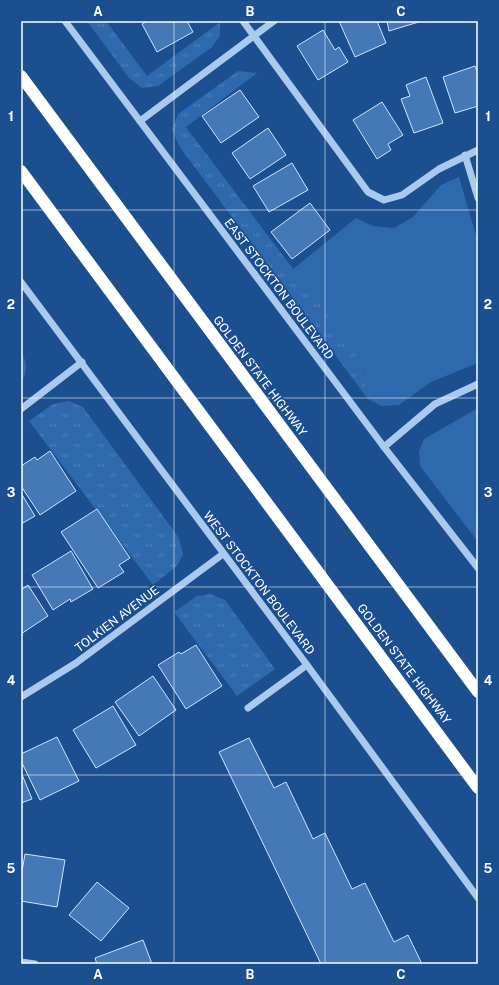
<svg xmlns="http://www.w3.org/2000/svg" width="499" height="985" viewBox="0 0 499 985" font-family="'Public Sans',sans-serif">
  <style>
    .grass { fill: #2e69ad }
    .park { fill: url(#park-tufts) }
    .building { fill: #4478b7; stroke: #cfe3fa }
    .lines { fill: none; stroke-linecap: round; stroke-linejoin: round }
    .minor { stroke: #a9c9ee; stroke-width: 7 }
    .highway { stroke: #fff; stroke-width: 12 }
    .grid { fill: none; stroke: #fff; stroke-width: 1; stroke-opacity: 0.55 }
    .labels { text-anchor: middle; stroke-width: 3.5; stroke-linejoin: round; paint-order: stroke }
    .street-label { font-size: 12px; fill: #fff; stroke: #1b4f8f }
    .neatline { fill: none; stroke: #fff; stroke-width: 1.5 }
    .grid-label { font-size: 13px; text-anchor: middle; font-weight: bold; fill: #fff }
  </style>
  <defs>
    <pattern id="park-tufts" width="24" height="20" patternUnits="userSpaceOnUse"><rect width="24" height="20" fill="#2e69ad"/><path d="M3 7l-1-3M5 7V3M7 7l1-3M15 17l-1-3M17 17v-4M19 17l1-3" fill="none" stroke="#4d80b9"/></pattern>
  </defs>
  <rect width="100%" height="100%" fill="#1b4f8f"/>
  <g class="grass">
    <path d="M459,177L478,242V363L431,382L399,405L382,406L368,399L361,359L292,270L356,218L373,226L394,228L413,217L441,185Z"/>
    <path d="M478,408V542L420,466L419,451L424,439Z"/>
  </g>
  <g class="park">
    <path d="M87,21H106L147,76L220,22V36L212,47L158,86L142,88L129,78Z"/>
    <path d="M238,71L257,73L186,127L361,359L368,399L179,146L172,129L178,114Z"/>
    <path d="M21,350C26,361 29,371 21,382Z"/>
    <path d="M69,401L83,407L179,538L183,554L177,566L153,585L29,421L53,404Z"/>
    <path d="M211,594L225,600L275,669L237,696L174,612L197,596Z"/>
  </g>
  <g class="building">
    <path d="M147,21H187L193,32L157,52L142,24Z"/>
    <path d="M339,21H377L386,43L355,57Z"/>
    <path d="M387,21H422L389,31Z"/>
    <path d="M323,30L335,50L339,47L348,62L318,80L297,46Z"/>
    <path d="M475,66L478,74V106L455,113L443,77Z"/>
    <path d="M426,77L443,123L414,133L401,99L410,96L406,85Z"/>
    <path d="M240,90L259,117L221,143L202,116Z"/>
    <path d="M382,102L403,135L388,144L391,150L377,159L353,120Z"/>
    <path d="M268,128L286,155L250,179L232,153Z"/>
    <path d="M292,163L308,190L269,212L253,186Z"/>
    <path d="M310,203L330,230L292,259L271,232Z"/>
    <path d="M50,451L76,491L40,515L21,486V466L35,457L37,460Z"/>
    <path d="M21,493L35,516L21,524Z"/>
    <path d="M97,509L130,558L119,565L124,572L98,588L61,532Z"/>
    <path d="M71,551L93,589L71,602L70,599L53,610L32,575Z"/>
    <path d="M28,585L48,616L21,634V590Z"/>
    <path d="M196,645L222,686L186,709L158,665L179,652L181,654Z"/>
    <path d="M153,676L176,710L139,736L115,702Z"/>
    <path d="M113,706L136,745L96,768L73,730Z"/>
    <path d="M57,737L79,781L40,800L21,761V754Z"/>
    <path d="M249,738L274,788L286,782L313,839L325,833L352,889L365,883L394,942L408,935L422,964H321L219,752Z"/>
    <path d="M21,772L32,799L21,803Z"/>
    <path d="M25,854L65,860L57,907L21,901V877Z"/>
    <path d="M97,882L129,908L101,941L69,915Z"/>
    <path d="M143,940L152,964H97L95,958Z"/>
  </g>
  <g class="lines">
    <g class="minor">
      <path d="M65,21L384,447L478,568"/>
      <path d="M243,21L368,192L384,200L402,195L439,169L478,150"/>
      <path d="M140,121L274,21"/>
      <path d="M465,155L478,198"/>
      <path d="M21,282L307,665L478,898"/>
      <path d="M21,409L82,362"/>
      <path d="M384,447L435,404L478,384"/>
      <path d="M21,697L76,663L223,554"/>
      <path d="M248,708L307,665"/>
      <path d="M21,962L35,964"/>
    </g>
    <g class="highway">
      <path d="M21,76L478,692"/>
      <path d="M21,171L478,788"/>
    </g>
  </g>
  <path class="grid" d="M174,21V964M325,21V964M21,210H478M21,398H478M21,587H478M21,775H478"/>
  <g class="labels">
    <g class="street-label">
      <text transform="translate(279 289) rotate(53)" y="4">EAST STOCKTON BOULEVARD</text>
      <text transform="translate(260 376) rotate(53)" y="4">GOLDEN STATE HIGHWAY</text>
      <text transform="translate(259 583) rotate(53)" y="4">WEST STOCKTON BOULEVARD</text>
      <text transform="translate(117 619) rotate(-37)" y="4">TOLKIEN AVENUE</text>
      <text transform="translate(404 664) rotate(53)" y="4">GOLDEN STATE HIGHWAY</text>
    </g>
  </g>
  <rect width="499" height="985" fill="none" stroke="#1b4f8f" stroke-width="44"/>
  <rect x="22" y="22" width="455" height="941" class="neatline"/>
  <g class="grid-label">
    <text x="98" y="16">A</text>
    <text x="250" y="16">B</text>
    <text x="401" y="16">C</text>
    <text x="11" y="121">1</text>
    <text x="488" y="121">1</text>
    <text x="11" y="309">2</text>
    <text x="488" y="309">2</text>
    <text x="11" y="497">3</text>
    <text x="488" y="497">3</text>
    <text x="11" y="685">4</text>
    <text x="488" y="685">4</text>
    <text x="11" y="873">5</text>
    <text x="488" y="873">5</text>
    <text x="98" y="979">A</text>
    <text x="250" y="979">B</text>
    <text x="401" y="979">C</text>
  </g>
</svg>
